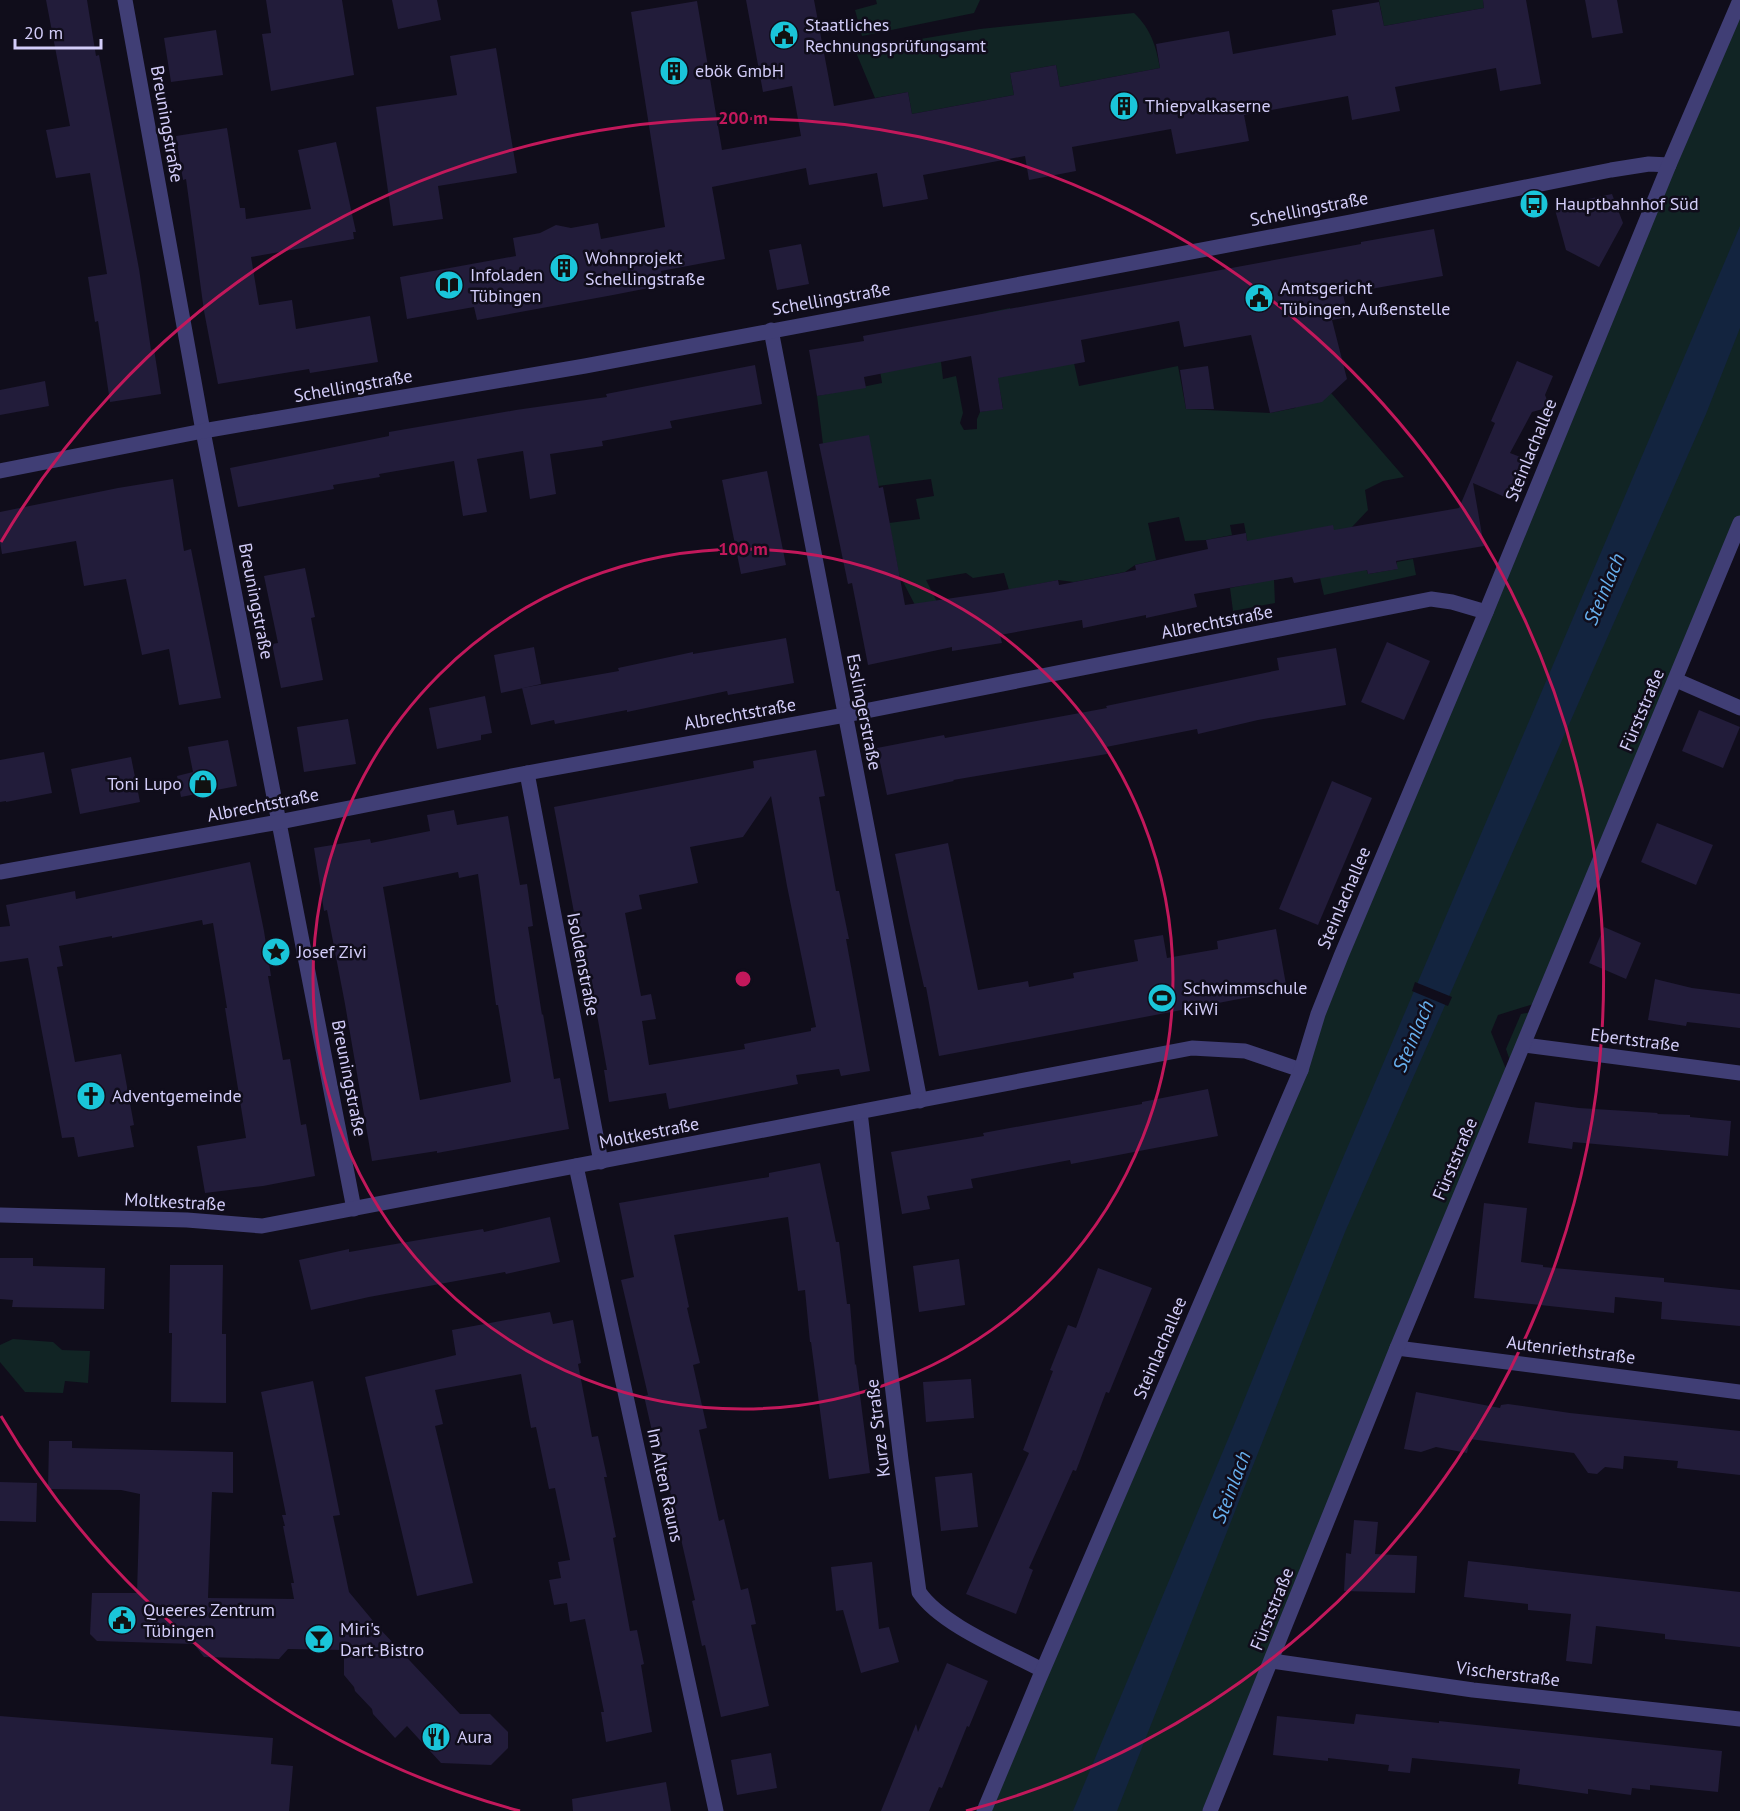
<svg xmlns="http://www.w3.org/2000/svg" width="1740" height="1811" viewBox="0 0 1740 1811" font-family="'PT Sans',sans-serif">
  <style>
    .green { fill: #112424 }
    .water { fill: #13243f }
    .pier { fill: #100d1b }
    .building { fill: #221c3a; fill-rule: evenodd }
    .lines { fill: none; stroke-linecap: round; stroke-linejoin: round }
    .street { stroke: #403e75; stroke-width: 15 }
    .ring { fill: none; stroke: #c2185b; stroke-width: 3 }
    .labels { text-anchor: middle; stroke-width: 5; stroke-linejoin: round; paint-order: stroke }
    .poi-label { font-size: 18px; fill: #d3cdf9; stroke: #100d1b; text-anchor: start }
    .street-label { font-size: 18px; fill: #d3cdf9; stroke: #100d1b }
    .water-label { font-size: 20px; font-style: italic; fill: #67afed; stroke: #100d1b }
    .centre { fill: #c2185b; stroke: #100d1b; stroke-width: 3 }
    .ring-label { font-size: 18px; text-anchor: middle; font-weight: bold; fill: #c2185b; stroke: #100d1b; stroke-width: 5; stroke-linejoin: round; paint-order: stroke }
  </style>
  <rect width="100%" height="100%" fill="#100d1b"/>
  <g class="green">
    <path d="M876,0H980L974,13L862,36L855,10L877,4Z"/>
    <path d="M1379,0H1483L1484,8L1384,26Z"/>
    <path d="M1740,0V523L1543,1001L1498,1015L1491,1032L1510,1079L1210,1811H984Z"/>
    <path d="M1134,13C1151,29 1156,46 1160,68L1060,87L1056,65L1010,73L1014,95L912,114L908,92L875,98L855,50L980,29Z"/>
    <path d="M1010,308L1015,334L1074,363L1079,386L1178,366L1186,409L1270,413L1295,408L1315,390L1331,393L1404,477L1383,481L1365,490L1368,510L1352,527L1368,574L1397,569V562L1413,559L1416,575L1324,595L1320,578L1336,569L1274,580L1275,603L1233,611L1230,588L1255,583L1244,523L1230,525L1232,535L1206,540L1185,541L1179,517L1148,523L1156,560L1135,565L1125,572L1074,582L1058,580L1009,590L1004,573L973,578L966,573L926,580L937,602L916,607L899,574L889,523L920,519L916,499L934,496L931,479L878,486L823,444L817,396L882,383L878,358L941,362L943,379L956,376L963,413L960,423L964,430L977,429V419L980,412L1003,408L986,313Z"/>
    <path d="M1532,1012L1510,1061L1506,1049L1521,1014Z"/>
    <path d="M13,1339L53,1342L62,1350L90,1351L88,1383L65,1381L63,1393L25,1392L0,1362V1345Z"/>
  </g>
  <path class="water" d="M1740,226V328L1706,414L1345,1232L1117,1811H1073L1236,1420L1328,1193Z"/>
  <path class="pier" d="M1415,982L1452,997L1448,1006L1412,991Z"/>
  <g class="building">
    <path d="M46,0H87L96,56L99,55L139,269L151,350L154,349L161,394L110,402L98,321L95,322L88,277L107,274L90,173L56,178L46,130L70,126Z"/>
    <path d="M266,0H342L354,75L271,91L262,34L271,33Z"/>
    <path d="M392,0H437L441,20L398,29Z"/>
    <path d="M746,0H814L834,106L908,92L912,114L1014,95L1010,73L1056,65L1060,87L1160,68L1156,44L1229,31L1233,54L1336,35L1332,10L1379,2L1384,26L1484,8L1483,0H1526L1541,84L1500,91L1496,68L1395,87L1400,111L1352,120L1348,96L1244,115L1249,141L1176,154L1171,129L1072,147L1076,171L1029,180L1025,156L923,175L928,199L883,207L877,173L809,185L806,168L712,187L725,259L661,271L664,285L613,295L477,320L474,307L407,319L400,277L516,256L513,238L540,233L556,225L571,228L598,223L601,239L665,227L631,12L697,1L722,150L801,136L792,86L763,92Z"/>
    <path d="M1585,0H1617L1623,33L1592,38Z"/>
    <path d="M216,30L223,75L171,82L164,38Z"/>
    <path d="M496,48L517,173L438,186L443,219L393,226L376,107L457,95L450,56Z"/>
    <path d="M227,128L240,208H245L246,219L311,209L298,150L336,142L356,232H353L354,239L251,257L259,305L292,300L296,329L370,316L378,362L310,373L309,369L218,384L204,311L186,179L183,180L176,136Z"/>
    <path d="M1612,194L1623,223L1599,267L1566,250L1554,206Z"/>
    <path d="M1434,229L1443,276L1343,294L1348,317L1332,320L1347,379L1322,402L1270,413L1251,335L1184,347L1179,321L1081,340L1085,362L998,378L1003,409L980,412L971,356L864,377L866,388L817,396L809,350L864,341L863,336L1361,244V242Z"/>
    <path d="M801,244L809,284L777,290L769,250Z"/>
    <path d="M1517,361L1553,376L1545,395L1550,407L1532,412L1510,453L1523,458L1507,498L1473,483L1484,546L1396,561L1398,569L1368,574L1367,570L1294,583L1292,577L1194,594L1197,607L1146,618V615L1083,628L1082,620L1000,635L1002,643L952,651V647L868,665L852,583L848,584L819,444L869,435L879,488L883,487L905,605L994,592L1058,580L1059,585L1136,570L1135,565L1208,549L1206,540L1246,533L1247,541L1333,525L1334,530L1459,508L1495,423L1491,421Z"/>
    <path d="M755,365L762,404L670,421L672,428L602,441L603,446L550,454L556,494L530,499L523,451L477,459L487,512L463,516L454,461L379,474L380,477L333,485L334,489L238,507L230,468L389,436V432L516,410L607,397L606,394Z"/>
    <path d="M1208,366L1214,409H1186L1180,370Z"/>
    <path d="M45,381L49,406L0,415V390Z"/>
    <path d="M767,471L786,565L741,574L722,480Z"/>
    <path d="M173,479L184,551L191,549L221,698L179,705L169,649L142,655L126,579L84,586L76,541L2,554L0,542V512L118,488Z"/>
    <path d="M305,568L315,617L311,618L323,680L281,688L272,644L278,643L264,576Z"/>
    <path d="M786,638L794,683L728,695L727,691L627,712V710L555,724L554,720L531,725L522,688L619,671L618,668L693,652V654Z"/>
    <path d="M1387,642L1430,661L1404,720L1361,702Z"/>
    <path d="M534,647L541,684L501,693L494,655Z"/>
    <path d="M1336,648L1346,705L1258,720L1198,734L1197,729L1106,747L1107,754L953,780L954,781L887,795L877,748L944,735L945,738L1107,708L1106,706L1279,670L1277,658Z"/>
    <path d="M485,696L492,733L481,735V740L437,749L429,708Z"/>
    <path d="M1699,710L1740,727L1723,768L1682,751Z"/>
    <path d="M348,719L356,764L304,772L297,727Z"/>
    <path d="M228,740L237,786L181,797L177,776L193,772L188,747Z"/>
    <path d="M816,750L825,796L819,797L836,891H839L849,939H846L870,1071L841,1076L839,1069L796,1075L798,1084L669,1109L666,1093L609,1102L604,1070H607L590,976L578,922L576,923L554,807L754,768L753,761ZM771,796L787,886L816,1027L811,1028V1031L744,1044L745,1049L649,1065L642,1021L656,1019L651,994L641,996L625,913L642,909L639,895L698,883L690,847L743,837Z"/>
    <path d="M44,752L52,793L6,802V801L0,802V760Z"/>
    <path d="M131,757L140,802L80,814L71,769Z"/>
    <path d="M1332,781L1372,798L1318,925L1279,909Z"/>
    <path d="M454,810L457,825L508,816L520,885L527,884L533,926L528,927L542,1015L543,1014L554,1079L560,1078L569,1129L437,1153V1151L372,1161L345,1004L327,910L324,911L314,848L370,839L371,843L430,831L427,815ZM458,872L459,878L478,874L496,1005H498L511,1082L420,1100L383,887Z"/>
    <path d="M1657,823L1713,845L1696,885L1641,862Z"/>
    <path d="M948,843L978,990L1028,981L1029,987L1074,978L1073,973L1138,961L1134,940L1163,935L1167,958L1218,949L1217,941L1276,929L1287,990L939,1056L926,987H924L909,921L895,854Z"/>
    <path d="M250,862L264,931L271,976H268L283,1060L290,1059L301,1125L306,1124L315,1176L263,1186L205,1193L197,1146L246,1138L225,1008H227L213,923L203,925L202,920L112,938V936L59,946L63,966L57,967L75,1062L121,1054L134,1125L130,1126L134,1147L78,1157L74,1137L62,1138L28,958L0,962V927L10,926L6,905L75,891L76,899Z"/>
    <path d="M1604,927L1641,943L1626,979L1589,963Z"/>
    <path d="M1655,979L1692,988L1740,994V1028L1687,1022L1686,1026L1648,1020Z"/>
    <path d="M1208,1089L1218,1136L1071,1164L1070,1160L971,1179L973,1188L927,1196L930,1209L902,1214L891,1152L984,1136L983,1133L1142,1104V1102Z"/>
    <path d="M1535,1102L1579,1108L1658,1113L1657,1114L1690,1115V1117L1731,1121L1728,1156L1573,1142L1572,1149L1528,1143Z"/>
    <path d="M820,1163L836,1242H839L847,1304H850L855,1365L856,1364L870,1473L829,1479L811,1342H810L805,1290L798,1291L788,1217L674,1235L689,1307L687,1308L700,1363L693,1365L707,1428L699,1430L719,1521L724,1519L741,1590L748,1588L756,1624L751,1625L769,1706L721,1717L705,1645L702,1646L692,1601L695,1600L658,1439L654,1440L644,1396L648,1395L621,1280L634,1277L619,1203L769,1177V1173Z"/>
    <path d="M1484,1203L1527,1208L1521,1262L1543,1265V1267L1664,1278V1282L1740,1290V1326L1661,1319L1662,1302L1615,1297L1614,1313L1474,1298Z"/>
    <path d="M550,1217L560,1262L506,1274L505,1272L369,1297L311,1310L299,1260L349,1249V1252L483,1229L484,1232Z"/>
    <path d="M0,1258H33V1266L105,1268L104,1309L12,1307L13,1300L0,1299Z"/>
    <path d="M959,1259L965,1305L919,1312L913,1266Z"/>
    <path d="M170,1265H223L222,1334H226V1403L171,1402L172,1333H169Z"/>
    <path d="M1098,1268L1152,1288L1109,1393L1106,1392L1076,1471L1073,1470L1029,1568L1033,1570L1016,1614L966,1594L1029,1453L1023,1450L1053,1371L1050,1370L1068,1325L1076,1328Z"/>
    <path d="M550,1312L553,1324L573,1320L581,1363L578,1364L592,1437L598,1436L607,1477H604L616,1537L613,1538L630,1631L637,1630L644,1664L641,1665L652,1732L606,1742L601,1712H604L585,1619L570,1622L567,1603L554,1605L549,1580L561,1578L558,1562L570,1560L555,1488L549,1489L536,1427L531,1428L521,1374L435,1390L443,1424L435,1426L473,1583L417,1596L365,1377L456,1355L452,1330Z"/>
    <path d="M971,1379L974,1418L926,1422L923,1382Z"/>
    <path d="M313,1381L340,1515L333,1516L349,1592L379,1628L460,1714H490L508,1732V1748L491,1765L441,1763L407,1726L395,1738L373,1714L372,1709L355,1691L354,1687L344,1675V1650L288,1649L279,1659L204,1657L194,1644L97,1641L90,1634L92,1593H137L140,1494L121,1490L48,1489L49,1441H72V1448L233,1452V1493L212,1492L208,1598L294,1599L291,1583H294L283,1526H285L282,1515H286L261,1392Z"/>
    <path d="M1416,1392L1500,1408L1501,1405L1508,1404L1570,1413L1740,1431V1475L1677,1468L1678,1461L1624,1456L1623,1469L1605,1467L1597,1474L1588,1473L1574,1453L1470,1439L1467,1453L1436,1447L1421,1452L1404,1449Z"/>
    <path d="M972,1473L978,1527L941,1531L935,1477Z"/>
    <path d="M0,1482L37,1483L36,1522L0,1521Z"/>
    <path d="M1354,1520L1378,1522L1375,1554L1417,1556L1415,1593L1344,1591L1346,1553L1351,1554Z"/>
    <path d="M1468,1561L1740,1592V1647L1665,1639V1634L1596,1626L1592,1664L1566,1661L1571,1614L1528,1610V1604L1464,1597Z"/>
    <path d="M872,1562L879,1629L889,1627L899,1662L861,1673L843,1610L836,1611L831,1567Z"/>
    <path d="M947,1663L988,1681L969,1727L967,1726L942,1788L939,1787L929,1811H881L916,1724L918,1732Z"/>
    <path d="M1356,1714L1439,1723V1721L1722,1751L1718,1792L1650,1785V1790L1632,1788L1631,1795L1588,1789V1794L1518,1784L1520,1769L1412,1758L1410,1773L1388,1771L1389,1765L1328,1758V1761L1273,1755L1277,1716L1354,1724Z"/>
    <path d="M0,1716L273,1738L271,1764L293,1766L289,1811H0Z"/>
    <path d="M771,1753L777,1788L737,1795L731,1760Z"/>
    <path d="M666,1782L671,1811H573L572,1799Z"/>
  </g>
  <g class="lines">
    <g class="street">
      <path d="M125,0L203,431L354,1209"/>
      <path d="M771,330L920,1101"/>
      <path d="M0,471L203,431L585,366L857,315L1350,222L1611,170L1649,164L1669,165"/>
      <path d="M1676,680L1740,708"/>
      <path d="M527,773L601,1162"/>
      <path d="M0,872L279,822L527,773L845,715L1431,599L1452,602L1486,612"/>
      <path d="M1524,1045L1740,1073"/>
      <path d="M860,1112L901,1460L919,1592C941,1625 1007,1651 1042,1670"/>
      <path d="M576,1166L716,1811"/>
      <path d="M0,1215L187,1220L262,1226L1192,1048L1245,1051L1301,1070"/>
      <path d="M1397,1348L1740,1392"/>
      <path d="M1272,1661L1473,1690L1740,1719"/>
      <path d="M984,1811L1039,1679L1301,1070L1318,1014L1341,956L1486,612L1669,165L1740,0"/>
      <path d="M1210,1811L1397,1348L1740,523"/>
    </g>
  </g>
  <g class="ring">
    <circle cx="743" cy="979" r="430"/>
    <path d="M520 1811A861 861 0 0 1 1 1416M1 542A861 861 0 1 1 966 1811"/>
  </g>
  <defs>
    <g id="civic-disc" transform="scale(1.5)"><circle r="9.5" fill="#1ac5d9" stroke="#100d1b"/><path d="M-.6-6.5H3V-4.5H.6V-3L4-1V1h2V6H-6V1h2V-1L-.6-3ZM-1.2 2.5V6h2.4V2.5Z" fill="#111"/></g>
    <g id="building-disc" transform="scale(1.5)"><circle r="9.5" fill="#1ac5d9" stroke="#100d1b"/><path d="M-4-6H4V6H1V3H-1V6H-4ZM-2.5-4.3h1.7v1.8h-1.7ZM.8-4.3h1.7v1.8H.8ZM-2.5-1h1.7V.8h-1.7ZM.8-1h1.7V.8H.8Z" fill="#111"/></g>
    <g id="bus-disc" transform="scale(1.5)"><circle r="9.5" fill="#1ac5d9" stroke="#100d1b"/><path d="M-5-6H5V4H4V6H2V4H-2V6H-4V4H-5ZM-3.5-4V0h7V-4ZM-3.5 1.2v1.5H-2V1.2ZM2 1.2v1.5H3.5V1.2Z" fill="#111"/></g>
    <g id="library-disc" transform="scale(1.5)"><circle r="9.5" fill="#1ac5d9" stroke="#100d1b"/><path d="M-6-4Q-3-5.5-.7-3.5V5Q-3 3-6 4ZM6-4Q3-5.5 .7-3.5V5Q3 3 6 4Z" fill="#111"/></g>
    <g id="shop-disc" transform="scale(1.5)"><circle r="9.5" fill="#1ac5d9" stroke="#100d1b"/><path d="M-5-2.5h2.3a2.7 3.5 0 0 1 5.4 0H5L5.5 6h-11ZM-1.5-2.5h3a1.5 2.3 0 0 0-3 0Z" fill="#111"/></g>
    <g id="sight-disc" transform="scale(1.5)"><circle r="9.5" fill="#1ac5d9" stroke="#100d1b"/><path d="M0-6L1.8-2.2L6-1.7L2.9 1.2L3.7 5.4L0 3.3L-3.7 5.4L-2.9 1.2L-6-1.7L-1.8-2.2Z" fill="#111"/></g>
    <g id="stadium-disc" transform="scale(1.5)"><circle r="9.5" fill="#1ac5d9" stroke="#100d1b"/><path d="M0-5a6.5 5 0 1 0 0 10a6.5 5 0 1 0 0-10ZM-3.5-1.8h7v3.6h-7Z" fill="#111"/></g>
    <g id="church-disc" transform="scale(1.5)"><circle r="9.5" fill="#1ac5d9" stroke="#100d1b"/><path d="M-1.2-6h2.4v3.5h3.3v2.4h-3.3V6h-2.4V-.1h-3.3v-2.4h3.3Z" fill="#111"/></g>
    <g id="bar-disc" transform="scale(1.5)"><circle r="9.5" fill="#1ac5d9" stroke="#100d1b"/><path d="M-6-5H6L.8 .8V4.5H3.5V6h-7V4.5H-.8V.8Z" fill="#111"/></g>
    <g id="restaurant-disc" transform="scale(1.5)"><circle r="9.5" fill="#1ac5d9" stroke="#100d1b"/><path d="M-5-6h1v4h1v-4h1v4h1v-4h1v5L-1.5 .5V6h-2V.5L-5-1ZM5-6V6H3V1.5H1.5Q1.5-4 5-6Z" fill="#111"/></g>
  </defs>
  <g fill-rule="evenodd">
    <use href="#civic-disc" x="784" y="35"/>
    <use href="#building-disc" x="674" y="71"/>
    <use href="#building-disc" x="1124" y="106"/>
    <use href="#bus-disc" x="1534" y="204"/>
    <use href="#building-disc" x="564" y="268"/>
    <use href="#library-disc" x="449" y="285"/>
    <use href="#civic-disc" x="1259" y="298"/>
    <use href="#shop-disc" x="203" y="784"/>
    <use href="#sight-disc" x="276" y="952"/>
    <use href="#stadium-disc" x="1162" y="998"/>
    <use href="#church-disc" x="91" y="1096"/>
    <use href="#civic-disc" x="122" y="1620"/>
    <use href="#bar-disc" x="319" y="1639"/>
    <use href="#restaurant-disc" x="436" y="1737"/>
  </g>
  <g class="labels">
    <g class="poi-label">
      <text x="805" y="31">Staatliches<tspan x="805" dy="21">Rechnungsprüfungsamt</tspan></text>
      <text x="695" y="77">ebök GmbH</text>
      <text x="1145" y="112">Thiepvalkaserne</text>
      <text x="1555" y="210">Hauptbahnhof Süd</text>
      <text x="585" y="264">Wohnprojekt<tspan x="585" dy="21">Schellingstraße</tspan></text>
      <text x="470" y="281">Infoladen<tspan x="470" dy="21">Tübingen</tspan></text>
      <text x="1280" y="294">Amtsgericht<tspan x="1280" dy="21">Tübingen, Außenstelle</tspan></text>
      <text x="182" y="790" text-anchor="end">Toni Lupo</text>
      <text x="297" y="958">Josef Zivi</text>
      <text x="1183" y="994">Schwimmschule<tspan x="1183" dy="21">KiWi</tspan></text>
      <text x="112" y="1102">Adventgemeinde</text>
      <text x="143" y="1616">Queeres Zentrum<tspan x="143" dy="21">Tübingen</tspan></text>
      <text x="340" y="1635">Miri's<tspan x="340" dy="21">Dart-Bistro</tspan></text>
      <text x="457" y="1743">Aura</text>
    </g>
    <g class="street-label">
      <text transform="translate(167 124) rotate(80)" y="6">Breuningstraße</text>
      <text transform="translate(1309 209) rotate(-11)" y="6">Schellingstraße</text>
      <text transform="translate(831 299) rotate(-10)" y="6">Schellingstraße</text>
      <text transform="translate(353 386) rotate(-10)" y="6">Schellingstraße</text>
      <text transform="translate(1531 450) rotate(-68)" y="6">Steinlachallee</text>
      <text transform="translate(256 601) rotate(79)" y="6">Breuningstraße</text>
      <text transform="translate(1217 622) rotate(-11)" y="6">Albrechtstraße</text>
      <text transform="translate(1642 710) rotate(-67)" y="6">Fürststraße</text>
      <text transform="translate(864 712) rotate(79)" y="6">Esslingerstraße</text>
      <text transform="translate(740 714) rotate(-10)" y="6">Albrechtstraße</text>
      <text transform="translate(263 805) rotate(-11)" y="6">Albrechtstraße</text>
      <text transform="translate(1344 898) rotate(-67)" y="6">Steinlachallee</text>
      <text transform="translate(583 964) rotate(79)" y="6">Isoldenstraße</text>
      <text transform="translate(1635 1040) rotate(7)" y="6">Ebertstraße</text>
      <text transform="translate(349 1078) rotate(79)" y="6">Breuningstraße</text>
      <text transform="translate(649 1133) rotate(-11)" y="6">Moltkestraße</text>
      <text transform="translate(1455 1159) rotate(-67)" y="6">Fürststraße</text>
      <text transform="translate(175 1202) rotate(3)" y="6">Moltkestraße</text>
      <text transform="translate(1160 1348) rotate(-67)" y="6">Steinlachallee</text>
      <text transform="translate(1571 1350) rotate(7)" y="6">Autenriethstraße</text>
      <text transform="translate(878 1428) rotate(-97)" y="6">Kurze Straße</text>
      <text transform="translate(665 1485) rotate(78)" y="6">Im Alten Rauns</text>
      <text transform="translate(1272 1609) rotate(-68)" y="6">Fürststraße</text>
      <text transform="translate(1508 1674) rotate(7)" y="6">Vischerstraße</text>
    </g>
    <g class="water-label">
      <text transform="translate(1604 589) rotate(-67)" y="7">Steinlach</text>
      <text transform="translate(1413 1036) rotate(-67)" y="7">Steinlach</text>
      <text transform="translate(1231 1487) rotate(-69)" y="7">Steinlach</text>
    </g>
  </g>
  <circle cx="743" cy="979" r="9" class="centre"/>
  <g class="ring-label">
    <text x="743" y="124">200 m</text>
    <text x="743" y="555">100 m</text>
  </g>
  <path d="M15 39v9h86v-9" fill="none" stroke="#d3cdf9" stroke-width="3"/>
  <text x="24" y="39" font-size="18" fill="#d3cdf9" stroke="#100d1b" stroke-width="4.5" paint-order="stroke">20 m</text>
</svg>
